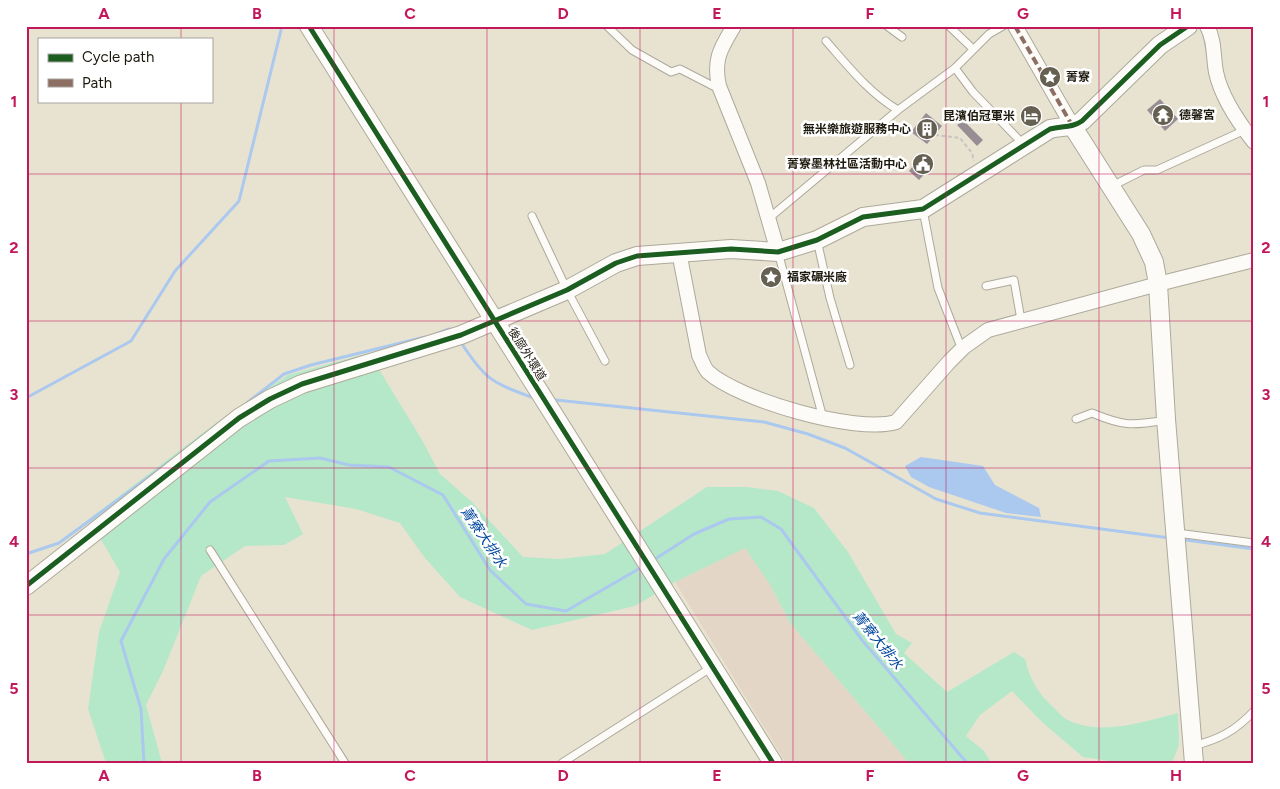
<svg xmlns="http://www.w3.org/2000/svg" width="1280" height="789" viewBox="0 0 1280 789" font-family="Figtree,'Noto Sans TC',sans-serif">
  <style>
    .industrial { fill: #e4d6c6 }
    .green { fill: #b4e8c9 }
    .water { fill: #abc8ee }
    .lines { fill: none; stroke-linecap: round; stroke-linejoin: round }
    .stream { stroke: #abc8ee; stroke-width: 3 }
    .building { fill: #978d93 }
    .service-casing { stroke: #ada99b; stroke-width: 9 }
    .minor-casing { stroke: #ada99b; stroke-width: 16 }
    .tertiary-casing { stroke: #ada99b; stroke-width: 20 }
    .path { stroke: #c7c5be; stroke-width: 2; stroke-dasharray: 4 2.5; stroke-linecap: butt }
    .service { stroke: #fcfbf8; stroke-width: 7 }
    .minor { stroke: #fcfbf8; stroke-width: 14 }
    .tertiary { stroke: #fcfbf8; stroke-width: 18 }
    .quiet { stroke: #8d6e63; stroke-width: 4; stroke-dasharray: 8 4; stroke-linecap: butt }
    .cycleway-casing { stroke: #fff; stroke-width: 8 }
    .cycleway { stroke: #1b5e20; stroke-width: 5 }
    .grid { fill: none; stroke: #c2185b; stroke-width: 1; stroke-opacity: 0.55 }
    .labels { text-anchor: middle; stroke-width: 5; stroke-linejoin: round; paint-order: stroke }
    .poi-label { font-size: 12px; font-weight: bold; fill: #1e1a0e; stroke: #fff; text-anchor: start }
    .street-label { font-size: 12px; fill: #1e1a0e; stroke: #fff }
    .water-label { font-size: 14px; font-style: italic; fill: #00479e; stroke: #fff }
    .neatline { fill: none; stroke: #c2185b; stroke-width: 2 }
    .grid-label { font-size: 16px; text-anchor: middle; font-weight: bold; fill: #c2185b }
  </style>
  <rect width="100%" height="100%" fill="#e8e3d1"/>
  <path class="industrial" d="M745,547L769,583L790,623L909,763H786L675,582Z"/>
  <path class="green" d="M369,353L422,440L440,474L471,501L523,557L560,559L605,554L707,487H747L778,491L814,508L848,552L896,634L912,643L904,653L947,692L1014,652L1025,659C1030,680 1038,693 1054,708C1058,712 1063,718 1068,720C1102,737 1145,721 1178,713L1179,745L1172,763H1122L1083,757L1043,723L1012,691L980,715L966,736L984,751L991,763H909L790,623L769,583L745,548L675,582L635,606L532,630L460,597L424,557L400,523L356,509L285,497L303,534L284,545L245,546L201,576L163,671L146,705L162,763H106L88,709L99,632L120,572L89,519L216,423L288,375Z"/>
  <path class="water" d="M921,457L983,466L995,485L1039,508L1041,517L1006,513L929,487L911,477L905,466Z"/>
  <g class="lines">
    <g class="stream">
      <path d="M436,334L449,329"/>
      <path d="M462,344C485,379 492,383 531,397"/>
      <path d="M26,398L131,341L175,271L239,201L282,26"/>
      <path d="M556,400L764,422L808,434L845,448L936,499L980,513L1170,538"/>
      <path d="M248,402L284,374L311,365L425,337"/>
      <path d="M1186,540L1254,549"/>
      <path d="M26,554L59,543L172,460"/>
      <path d="M652,561L694,534L729,519L761,517L781,529L862,640L967,763"/>
      <path d="M144,763L141,709L121,641L164,559L210,502L269,461L320,458L349,465L389,467L443,495L490,570L526,604L566,611L642,567"/>
    </g>
  </g>
  <g class="building">
    <path d="M1160,99L1178,119L1165,131L1147,110Z"/>
    <path d="M926,113L942,126L927,144L911,132Z"/>
    <path d="M963,120L983,140L977,146L957,125Z"/>
    <path d="M923,153L933,161L928,167L930,168L919,180L909,171Z"/>
  </g>
  <g class="lines">
    <g class="service-casing">
      <g id="service">
        <path d="M607,26L632,50L671,72L680,69L713,86H719"/>
        <path d="M887,26L902,37"/>
        <path d="M949,26L973,49"/>
        <path d="M826,41C848,66 869,93 898,110"/>
        <path d="M955,68L973,92L1023,144"/>
        <path d="M1110,187L1144,170H1157L1245,130"/>
        <path d="M923,210L938,288L959,342L964,347"/>
        <path d="M532,216L567,290L605,361"/>
        <path d="M768,219L898,110L955,68L989,34L1003,26"/>
        <path d="M817,240L830,298L850,365"/>
        <path d="M778,252L823,418"/>
        <path d="M986,286L1014,280L1021,320"/>
        <path d="M1076,419L1092,413C1123,426 1132,426 1165,420"/>
        <path d="M1177,533L1254,543"/>
        <path d="M210,550L345,763"/>
        <path d="M1193,746C1220,739 1235,731 1254,711"/>
        <path d="M562,763L712,667"/>
      </g>
    </g>
    <g class="minor-casing">
      <g id="minor">
        <path d="M734,26C721,48 713,59 719,86L758,183L778,252"/>
        <path d="M1015,26L1073,127"/>
        <path d="M1207,26C1215,41 1213,56 1216,72C1221,96 1239,123 1254,142"/>
        <path d="M679,252L699,355C702,361 704,368 708,372C739,400 856,434 896,422L949,362L964,347L988,330L1158,284L1254,260"/>
      </g>
    </g>
    <g class="tertiary-casing">
      <g id="tertiary">
        <path d="M309,26L773,763"/>
        <path d="M1073,127L1141,234L1154,262L1158,284L1166,419L1194,763"/>
        <path d="M26,586L239,418L270,399L302,384L461,335L567,290L616,263L637,256L731,249L778,252L817,240L863,217L923,209L1050,129C1062,126 1072,128 1082,121L1160,45L1188,26"/>
      </g>
    </g>
    <path class="path" d="M935,135L960,138L972,153L974,161"/>
    <use href="#service" class="service"/>
    <use href="#minor" class="minor"/>
    <use href="#tertiary" class="tertiary"/>
    <path class="quiet" d="M1015,26L1073,127"/>
    <g class="cycleway-casing">
      <g id="cycleway">
        <path d="M309,26L773,763"/>
        <path d="M26,586L239,418L270,399L302,384L461,335L567,290L616,263L637,256L731,249L778,252L817,240L863,217L923,209L1050,129C1062,126 1072,128 1082,121L1160,45L1188,26"/>
      </g>
    </g>
    <use href="#cycleway" class="cycleway"/>
  </g>
  <path class="grid" d="M181,26V39M334,26V763M487,26V763M640,26V763M793,26V763M946,26V763M1099,26V763M181,101V763M26,174H1254M26,321H1254M26,468H1254M26,615H1254"/>
  <defs>
    <g id="sight-disc" transform="scale(1.125)"><circle r="9.5" fill="#656052" stroke="#fff"/><path d="M0-6L1.8-2.2L6-1.7L2.9 1.2L3.7 5.4L0 3.3L-3.7 5.4L-2.9 1.2L-6-1.7L-1.8-2.2Z" fill="#fff"/></g>
    <g id="temple-disc" transform="scale(1.125)"><circle r="9.5" fill="#656052" stroke="#fff"/><path d="M0-6L5-2H3V0L6.5 2.5H4V6H1.5V3h-3V6H-4V2.5H-6.5L-3 0V-2H-5Z" fill="#fff"/></g>
    <g id="hotel-disc" transform="scale(1.125)"><circle r="9.5" fill="#656052" stroke="#fff"/><path d="M-6-4.5h1.5V1H6V5H4.5V3h-9V5H-6ZM-4 0a1.8 1.8 0 1 1 3.6 0ZM.5 0V-2.5h3Q6-2.5 6 0Z" fill="#fff"/></g>
    <g id="building-disc" transform="scale(1.125)"><circle r="9.5" fill="#656052" stroke="#fff"/><path d="M-4-6H4V6H1V3H-1V6H-4ZM-2.5-4.3h1.7v1.8h-1.7ZM.8-4.3h1.7v1.8H.8ZM-2.5-1h1.7V.8h-1.7ZM.8-1h1.7V.8H.8Z" fill="#fff"/></g>
    <g id="civic-disc" transform="scale(1.125)"><circle r="9.5" fill="#656052" stroke="#fff"/><path d="M-.6-6.5H3V-4.5H.6V-3L4-1V1h2V6H-6V1h2V-1L-.6-3ZM-1.2 2.5V6h2.4V2.5Z" fill="#fff"/></g>
  </defs>
  <g fill-rule="evenodd">
    <use href="#sight-disc" x="1050" y="77"/>
    <use href="#temple-disc" x="1163" y="115"/>
    <use href="#hotel-disc" x="1031" y="116"/>
    <use href="#building-disc" x="927" y="129"/>
    <use href="#civic-disc" x="923" y="164"/>
    <use href="#sight-disc" x="771" y="277"/>
  </g>
  <g class="labels">
    <g class="poi-label">
      <text x="1066" y="81">菁寮</text>
      <text x="1179" y="119">德馨宮</text>
      <text x="1015" y="120" text-anchor="end">昆濱伯冠軍米</text>
      <text x="911" y="133" text-anchor="end">無米樂旅遊服務中心</text>
      <text x="907" y="168" text-anchor="end">菁寮墨林社區活動中心</text>
      <text x="787" y="281">福家碾米廠</text>
    </g>
    <g class="street-label">
      <text transform="translate(527 354) rotate(58)" y="4">後廍外環道</text>
    </g>
    <g class="water-label">
      <text transform="translate(484 537) rotate(56)" y="5">菁寮大排水</text>
      <text transform="translate(878 640) rotate(51)" y="5">菁寮大排水</text>
    </g>
  </g>
  <rect width="1280" height="789" fill="none" stroke="#ffffff" stroke-width="55"/>
  <rect x="38" y="38" width="175" height="65" fill="#ffffff" stroke="#a5a39f"/>
  <rect x="48" y="54" width="25" height="8" fill="#1b5e20" stroke="#a5a39f"/>
  <text x="82" y="62" font-size="15" fill="#1e1a0e">Cycle path</text>
  <rect x="48" y="79" width="25" height="8" fill="#8d6e63" stroke="#a5a39f"/>
  <text x="82" y="88" font-size="15" fill="#1e1a0e">Path</text>
  <rect x="28" y="28" width="1224" height="734" class="neatline"/>
  <g class="grid-label">
    <text x="104" y="19">A</text>
    <text x="257" y="19">B</text>
    <text x="410" y="19">C</text>
    <text x="563" y="19">D</text>
    <text x="717" y="19">E</text>
    <text x="870" y="19">F</text>
    <text x="1023" y="19">G</text>
    <text x="1176" y="19">H</text>
    <text x="14" y="107">1</text>
    <text x="1266" y="107">1</text>
    <text x="14" y="253">2</text>
    <text x="1266" y="253">2</text>
    <text x="14" y="400">3</text>
    <text x="1266" y="400">3</text>
    <text x="14" y="547">4</text>
    <text x="1266" y="547">4</text>
    <text x="14" y="694">5</text>
    <text x="1266" y="694">5</text>
    <text x="104" y="781">A</text>
    <text x="257" y="781">B</text>
    <text x="410" y="781">C</text>
    <text x="563" y="781">D</text>
    <text x="717" y="781">E</text>
    <text x="870" y="781">F</text>
    <text x="1023" y="781">G</text>
    <text x="1176" y="781">H</text>
  </g>
</svg>
